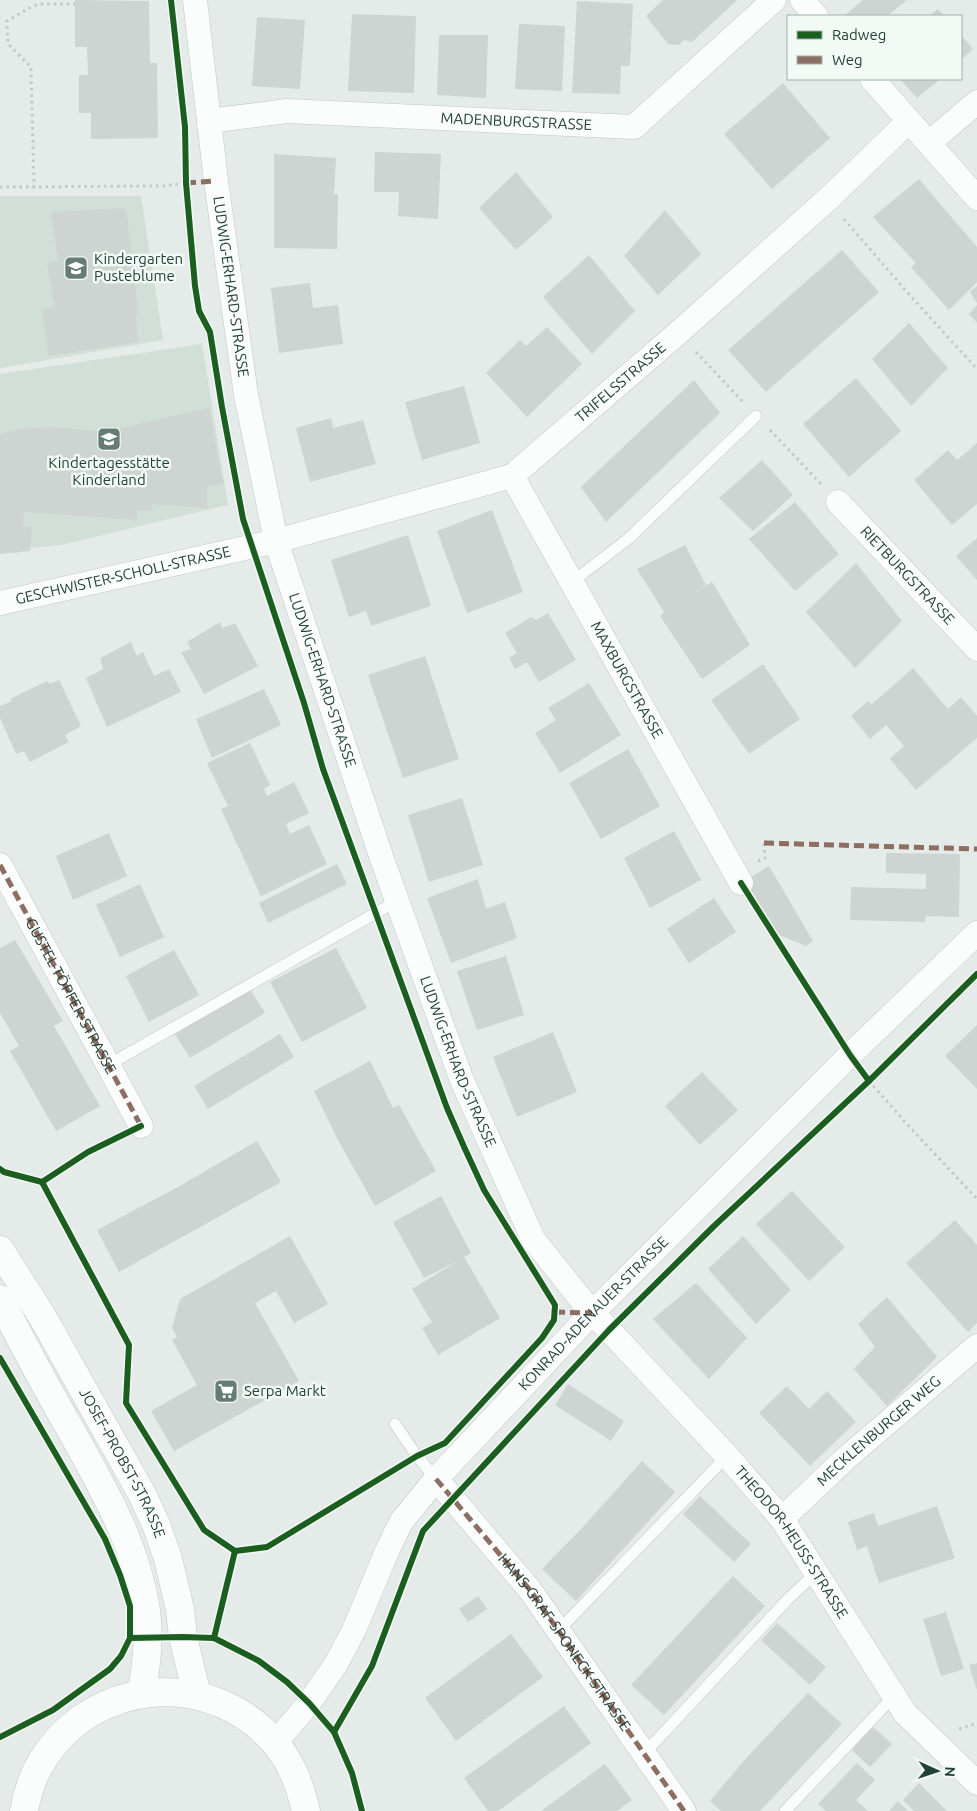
<svg xmlns="http://www.w3.org/2000/svg" width="977" height="1811" viewBox="0 0 977 1811" font-family="Ubuntu,sans-serif">
  <style>
    .built { fill: #d2ded8 }
    .building { fill: #cdd4d1 }
    .lines { fill: none; stroke-linecap: round; stroke-linejoin: round }
    .lane-casing { stroke: #c2c8c5; stroke-width: 12 }
    .street-casing { stroke: #c2c8c5; stroke-width: 25 }
    .secondary-casing { stroke: #c0c9c5; stroke-width: 29 }
    .path { stroke: #c1cbc6; stroke-width: 3; stroke-dasharray: 2.5 4; stroke-linecap: butt }
    .lane { stroke: #fbfcfc; stroke-width: 11 }
    .street { stroke: #fbfcfc; stroke-width: 24 }
    .secondary { stroke: #fbfcfc; stroke-width: 28 }
    .quiet { stroke: #8d6e63; stroke-width: 5; stroke-dasharray: 10 5; stroke-linecap: butt }
    .cycleway-casing { stroke: #f3faf6; stroke-width: 9 }
    .cycleway { stroke: #1b5e20; stroke-width: 6 }
    .labels { text-anchor: middle; stroke-width: 5; stroke-linejoin: round; paint-order: stroke }
    .street-label { font-size: 15px; fill: #204236; stroke: #f3faf6 }
    .poi-label { font-size: 15px; fill: #204236; stroke: #f3faf6; text-anchor: start }
  </style>
  <rect width="100%" height="100%" fill="#e5ebe8"/>
  <g class="built">
    <path d="M0,196H141L163,340L0,368Z"/>
    <path d="M202,344L228,505L61,545L0,551V374Z"/>
  </g>
  <g class="building">
    <path d="M75,0L149,1L150,63H157L158,138L91,139V113H79V75H88L87,47H75Z"/>
    <path d="M663,0H737L692,42L684,40L678,45L668,44L646,16Z"/>
    <path d="M863,0H907L887,16H844Z"/>
    <path d="M577,1L633,4L630,66H621L620,94L572,93Z"/>
    <path d="M938,9L944,16H929Z"/>
    <path d="M352,14L416,16L414,93L348,91Z"/>
    <path d="M257,17L305,20L300,89L252,86Z"/>
    <path d="M519,24L565,26L562,91L515,89Z"/>
    <path d="M439,35H488L486,98L437,95Z"/>
    <path d="M961,35L973,49L961,60Z"/>
    <path d="M900,79H940L917,98Z"/>
    <path d="M783,83L830,138L772,189L724,134Z"/>
    <path d="M375,152L441,154L438,219L398,216L399,192H374Z"/>
    <path d="M274,154L336,158L334,194H338L337,249L274,248Z"/>
    <path d="M516,172L553,217L516,250L479,208Z"/>
    <path d="M919,179L977,247V282L949,310L911,267L916,263L873,217Z"/>
    <path d="M126,208L138,310L136,317L138,342L48,356L43,309L55,307L47,263L58,261L51,212Z"/>
    <path d="M665,210L701,254L658,295L624,256Z"/>
    <path d="M842,250L879,292L766,392L728,350Z"/>
    <path d="M589,255L635,311L592,354L543,297Z"/>
    <path d="M310,283L313,308L338,305L343,344L279,353L271,288Z"/>
    <path d="M977,286V303L970,292Z"/>
    <path d="M977,305V323L969,314Z"/>
    <path d="M909,323L948,368L911,406L872,359Z"/>
    <path d="M547,327L582,364L527,417L486,373L520,340L526,346Z"/>
    <path d="M856,378L901,431L849,477L803,424Z"/>
    <path d="M694,380L720,413L606,522L581,487Z"/>
    <path d="M464,386L480,443L422,460L405,402Z"/>
    <path d="M209,408L223,484L207,486V508L152,504L153,511H137V520L24,512L23,527H32L30,551L0,554V434L21,429L52,427L105,432Z"/>
    <path d="M331,418L333,428L363,420L376,464L310,482L296,428Z"/>
    <path d="M977,443V504L952,525L914,480L948,450L957,460Z"/>
    <path d="M762,460L793,495L753,531L719,498Z"/>
    <path d="M795,502L839,554L795,591L749,539Z"/>
    <path d="M492,510L523,592L467,613L437,531Z"/>
    <path d="M408,535L431,606L371,626L366,611L349,617L331,560Z"/>
    <path d="M977,538V580L956,556Z"/>
    <path d="M685,545L706,585L693,594L712,582L750,645L702,679L660,616L664,612L637,569Z"/>
    <path d="M856,563L902,621L855,668L806,612Z"/>
    <path d="M548,613L576,660L539,682L527,662L515,669L509,658L517,653L505,633L531,617L536,620Z"/>
    <path d="M220,622L222,628L235,623L258,666L204,694L181,652L191,649L187,642Z"/>
    <path d="M131,642L137,656L143,652L154,676L169,669L181,692L107,727L86,678L103,669L100,658Z"/>
    <path d="M425,656L459,759L403,778L368,675Z"/>
    <path d="M763,664L800,719L749,754L711,700Z"/>
    <path d="M913,668L948,709L961,697L977,716V738L916,790L890,759L904,746L886,725L870,739L851,716L868,701L871,705Z"/>
    <path d="M59,680L81,726L65,735L69,742L30,762L24,751L16,754L0,718V706L12,701L10,699L47,681L50,684Z"/>
    <path d="M589,683L621,735L560,773L535,733L556,720L548,708Z"/>
    <path d="M264,689L281,725L212,758L196,719Z"/>
    <path d="M250,743L270,785L264,789L267,796L294,782L309,813L286,824L290,834L309,825L327,864L261,896L221,809L228,806L207,763Z"/>
    <path d="M628,749L660,806L601,839L569,783Z"/>
    <path d="M462,798L483,865L429,882L408,815Z"/>
    <path d="M674,831L701,880L650,908L624,858Z"/>
    <path d="M109,833L127,876L73,900L56,856Z"/>
    <path d="M886,853L960,854L959,917L926,916L925,922L850,920L851,887L926,889V874L886,873Z"/>
    <path d="M337,864L347,884L268,923L259,903Z"/>
    <path d="M769,866L813,941L806,946L777,934L744,881Z"/>
    <path d="M478,879L486,909L505,902L517,938L451,963L427,898Z"/>
    <path d="M140,884L164,937L120,957L96,905Z"/>
    <path d="M714,898L736,932L689,963L667,929Z"/>
    <path d="M15,940L63,1021L54,1026L100,1106L56,1131L10,1051L19,1046L0,1013V948Z"/>
    <path d="M336,948L367,1008L302,1042L270,982Z"/>
    <path d="M174,950L199,995L149,1022L126,976Z"/>
    <path d="M506,956L524,1015L477,1030L457,971Z"/>
    <path d="M250,989L265,1013L190,1058L175,1034Z"/>
    <path d="M977,1025V1089L945,1056Z"/>
    <path d="M553,1032L577,1092L517,1117L493,1057Z"/>
    <path d="M280,1034L294,1057L208,1109L194,1086Z"/>
    <path d="M370,1061L393,1108L399,1105L436,1171L375,1206L338,1140L314,1091Z"/>
    <path d="M702,1072L738,1110L700,1145L665,1106Z"/>
    <path d="M257,1141L281,1182L119,1272L97,1230L178,1187Z"/>
    <path d="M792,1191L845,1247L809,1281L756,1224Z"/>
    <path d="M441,1196L471,1253L464,1257L500,1318L438,1355L422,1328L432,1322L412,1289L458,1261L424,1278L393,1222Z"/>
    <path d="M955,1220L977,1245V1323L968,1332L906,1263Z"/>
    <path d="M290,1236L328,1304L294,1323L276,1291L255,1303L299,1381L174,1451L151,1411L197,1385L172,1340L177,1337L172,1328L180,1299Z"/>
    <path d="M743,1236L791,1290L756,1324L708,1269Z"/>
    <path d="M696,1283L747,1338L709,1379L653,1319Z"/>
    <path d="M887,1297L937,1357L887,1406L854,1369L875,1347L858,1324Z"/>
    <path d="M568,1384L624,1421L611,1441L555,1405Z"/>
    <path d="M787,1386L809,1409L827,1391L856,1422L810,1466L759,1413Z"/>
    <path d="M642,1461L675,1492L576,1601L542,1569L583,1527Z"/>
    <path d="M700,1496L751,1544L734,1562L683,1514Z"/>
    <path d="M937,1506L955,1558L879,1583L867,1546L857,1550L848,1522L874,1513L878,1526Z"/>
    <path d="M733,1576L765,1606L664,1715L631,1685Z"/>
    <path d="M478,1596L487,1609L468,1622L459,1609Z"/>
    <path d="M946,1612L964,1669L941,1676L923,1619Z"/>
    <path d="M777,1623L826,1667L810,1685L761,1640Z"/>
    <path d="M511,1634L543,1677L456,1741L425,1698Z"/>
    <path d="M977,1663V1690L969,1665Z"/>
    <path d="M808,1693L842,1724L760,1811H721L710,1801L748,1756Z"/>
    <path d="M564,1706L591,1743L498,1811H488L464,1778Z"/>
    <path d="M873,1727L892,1744L870,1767L852,1750Z"/>
    <path d="M857,1763L875,1780L856,1800L868,1811H826L818,1804Z"/>
    <path d="M605,1764L632,1800L617,1811H541Z"/>
    <path d="M919,1783L947,1811H914L903,1800Z"/>
    <path d="M898,1801L908,1811H889Z"/>
  </g>
  <g class="lines">
    <g class="lane-casing">
      <g id="lane">
        <path d="M572,582L628,539L756,416"/>
        <path d="M108,1065L397,901"/>
        <path d="M395,1424L417,1456L436,1479"/>
        <path d="M559,1630L727,1456"/>
        <path d="M643,1752L656,1741L788,1599L816,1573"/>
        <path d="M785,1811L894,1696"/>
      </g>
    </g>
    <g class="street-casing">
      <g id="street">
        <path id="s1" d="M195,0L216,181L246,395L276,541L382,859L461,1078L533,1239L592,1313L609,1330L727,1456L782,1519L905,1713L977,1783"/>
        <path d="M802,0L816,16"/>
        <path d="M872,79L977,198"/>
        <path id="s2" d="M209,121L287,111L634,127L774,0"/>
        <path d="M929,143L977,102"/>
        <path id="s3" d="M512,476L741,883"/>
        <path id="s4" d="M838,502L977,649"/>
        <path id="s5" d="M0,603L276,541L512,476L678,333L828,199L909,121"/>
        <path d="M0,865L141,1126"/>
        <path d="M436,1479L530,1590L684,1811"/>
        <path id="s6" d="M782,1519L845,1459L977,1346"/>
        <path id="s7" d="M275,1743L309,1703L336,1664L354,1630L387,1551L401,1522L436,1479L592,1313L850,1055L977,933"/>
      </g>
    </g>
    <g class="secondary-casing">
      <g id="secondary">
        <path id="s8" d="M0,1250L42,1316L143,1496L157,1527L168,1559L180,1609L183,1637L197,1695"/>
        <path d="M0,1299C23,1344 47,1389 72,1432C104,1490 136,1544 146,1610C150,1638 146,1666 142,1693"/>
        <path d="M24,1811C27,1794 32,1777 42,1761C93,1678 211,1668 275,1743C292,1763 300,1786 306,1811"/>
      </g>
    </g>
    <g class="path">
      <path d="M0,187L163,186L186,183"/>
      <path d="M34,188L31,67L8,44L7,21L33,6L41,4H75"/>
      <path d="M844,219L907,292L977,369"/>
      <path d="M696,352L743,402"/>
      <path d="M770,430L821,484"/>
      <path d="M758,861L765,858L764,843"/>
      <path d="M869,1081L905,1122L977,1199"/>
      <path d="M959,1729L977,1723"/>
    </g>
    <use href="#lane" class="lane"/>
    <use href="#street" class="street"/>
    <use href="#secondary" class="secondary"/>
    <g class="quiet">
      <path d="M186,183L216,181"/>
      <path d="M764,843L977,849"/>
      <path id="s9" d="M0,865L141,1126"/>
      <path d="M555,1312L592,1313"/>
      <path id="s10" d="M436,1479L530,1590L684,1811"/>
    </g>
    <g class="cycleway-casing">
      <g id="cycleway">
        <path d="M741,883L850,1055L869,1081"/>
        <path d="M0,1169L4,1172L42,1182L129,1345L126,1403L204,1530L235,1551L267,1547L417,1456L445,1443L542,1338L554,1320L555,1305L484,1190L465,1149L447,1108L323,769L304,703L243,519L222,407L210,332L199,311L195,286L186,183L185,127L171,0"/>
        <path d="M42,1182L88,1152L141,1126"/>
        <path d="M0,1358L105,1539L120,1575L130,1606V1638L121,1656L110,1669L53,1710L0,1737"/>
        <path d="M130,1638L183,1637L214,1638L259,1661L287,1682L309,1703L334,1732L352,1773L362,1811"/>
        <path d="M214,1638L235,1551"/>
        <path d="M334,1732L372,1666L423,1531L609,1330L713,1227L869,1081L977,974"/>
      </g>
    </g>
    <use href="#cycleway" class="cycleway"/>
  </g>
  <defs>
    <g id="school-square" transform="scale(1.25)"><rect x="-9" y="-9" width="18" height="18" rx="4" fill="#657d74" stroke="#f3faf6"/><path d="M0-5L7-2L0 1L-7-2ZM-4 1L0 2.5L4 1V4Q0 6-4 4Z" fill="#fff"/></g>
    <g id="supermarket-square" transform="scale(1.25)"><rect x="-9" y="-9" width="18" height="18" rx="4" fill="#657d74" stroke="#f3faf6"/><path d="M-6-5.5h2.5l.6 2H6L4.5 2H-2.5L-4.4-4H-6ZM-1.5 3.2a1.3 1.3 0 1 0 .1 0ZM3 3.2a1.3 1.3 0 1 0 .1 0Z" fill="#fff"/></g>
  </defs>
  <g fill-rule="evenodd">
    <use href="#school-square" x="76" y="268"/>
    <use href="#school-square" x="109" y="439"/>
    <use href="#supermarket-square" x="226" y="1391"/>
  </g>
  <g class="labels">
    <g class="street-label">
      <text dy="5" stroke="none"><textPath href="#s2" startOffset="308">MADENBURGSTRASSE</textPath></text>
      <text dy="5" stroke="none"><textPath href="#s1" startOffset="289">LUDWIG-ERHARD-STRASSE</textPath></text>
      <text dy="5" stroke="none"><textPath href="#s5" startOffset="671">TRIFELSSTRASSE</textPath></text>
      <text dy="5" stroke="none"><textPath href="#s5" startOffset="126">GESCHWISTER-SCHOLL-STRASSE</textPath></text>
      <text dy="5" stroke="none"><textPath href="#s4" startOffset="101">RIETBURGSTRASSE</textPath></text>
      <text dy="5" stroke="none"><textPath href="#s1" startOffset="694">LUDWIG-ERHARD-STRASSE</textPath></text>
      <text dy="5" stroke="none"><textPath href="#s3" startOffset="234">MAXBURGSTRASSE</textPath></text>
      <text dy="5" stroke="none"><textPath href="#s9" startOffset="149">GUSTEL-TÖPFER-STRASSE</textPath></text>
      <text dy="5" stroke="none"><textPath href="#s1" startOffset="1099">LUDWIG-ERHARD-STRASSE</textPath></text>
      <text dy="5" stroke="none"><textPath href="#s7" startOffset="540">KONRAD-ADENAUER-STRASSE</textPath></text>
      <text dy="5" stroke="none"><textPath href="#s6" startOffset="131">MECKLENBURGER WEG</textPath></text>
      <text dy="5" stroke="none"><textPath href="#s8" startOffset="246">JOSEF-PROBST-STRASSE</textPath></text>
      <text dy="5" stroke="none"><textPath href="#s1" startOffset="1691">THEODOR-HEUSS-STRASSE</textPath></text>
      <text dy="5" stroke="none"><textPath href="#s10" startOffset="208">HANS-GRAF-SPONECK-STRASSE</textPath></text>
    </g>
    <g class="poi-label">
      <text x="94" y="264">Kindergarten<tspan x="94" dy="17">Pusteblume</tspan></text>
      <text x="109" y="468" text-anchor="middle">Kindertagesstätte<tspan x="109" dy="17">Kinderland</tspan></text>
      <text x="244" y="1396">Serpa Markt</text>
    </g>
  </g>
  <rect x="787" y="15" width="175" height="65" fill="#f3faf6" stroke="#9fb0a9"/>
  <rect x="797" y="31" width="25" height="8" fill="#1b5e20" stroke="#9fb0a9"/>
  <text x="832" y="40" font-size="15" fill="#204236">Radweg</text>
  <rect x="797" y="56" width="25" height="8" fill="#8d6e63" stroke="#9fb0a9"/>
  <text x="832" y="65" font-size="15" fill="#204236">Weg</text>
  <g transform="translate(937 1771) rotate(93)" stroke="#f3faf6" stroke-width="4" paint-order="stroke">
  <path d="M0-4L9 19L0 12L-9 19Z" fill="#204236"/>
  <text y="-8" font-size="14" font-weight="bold" text-anchor="middle" fill="#204236">N</text>
  </g>
</svg>
